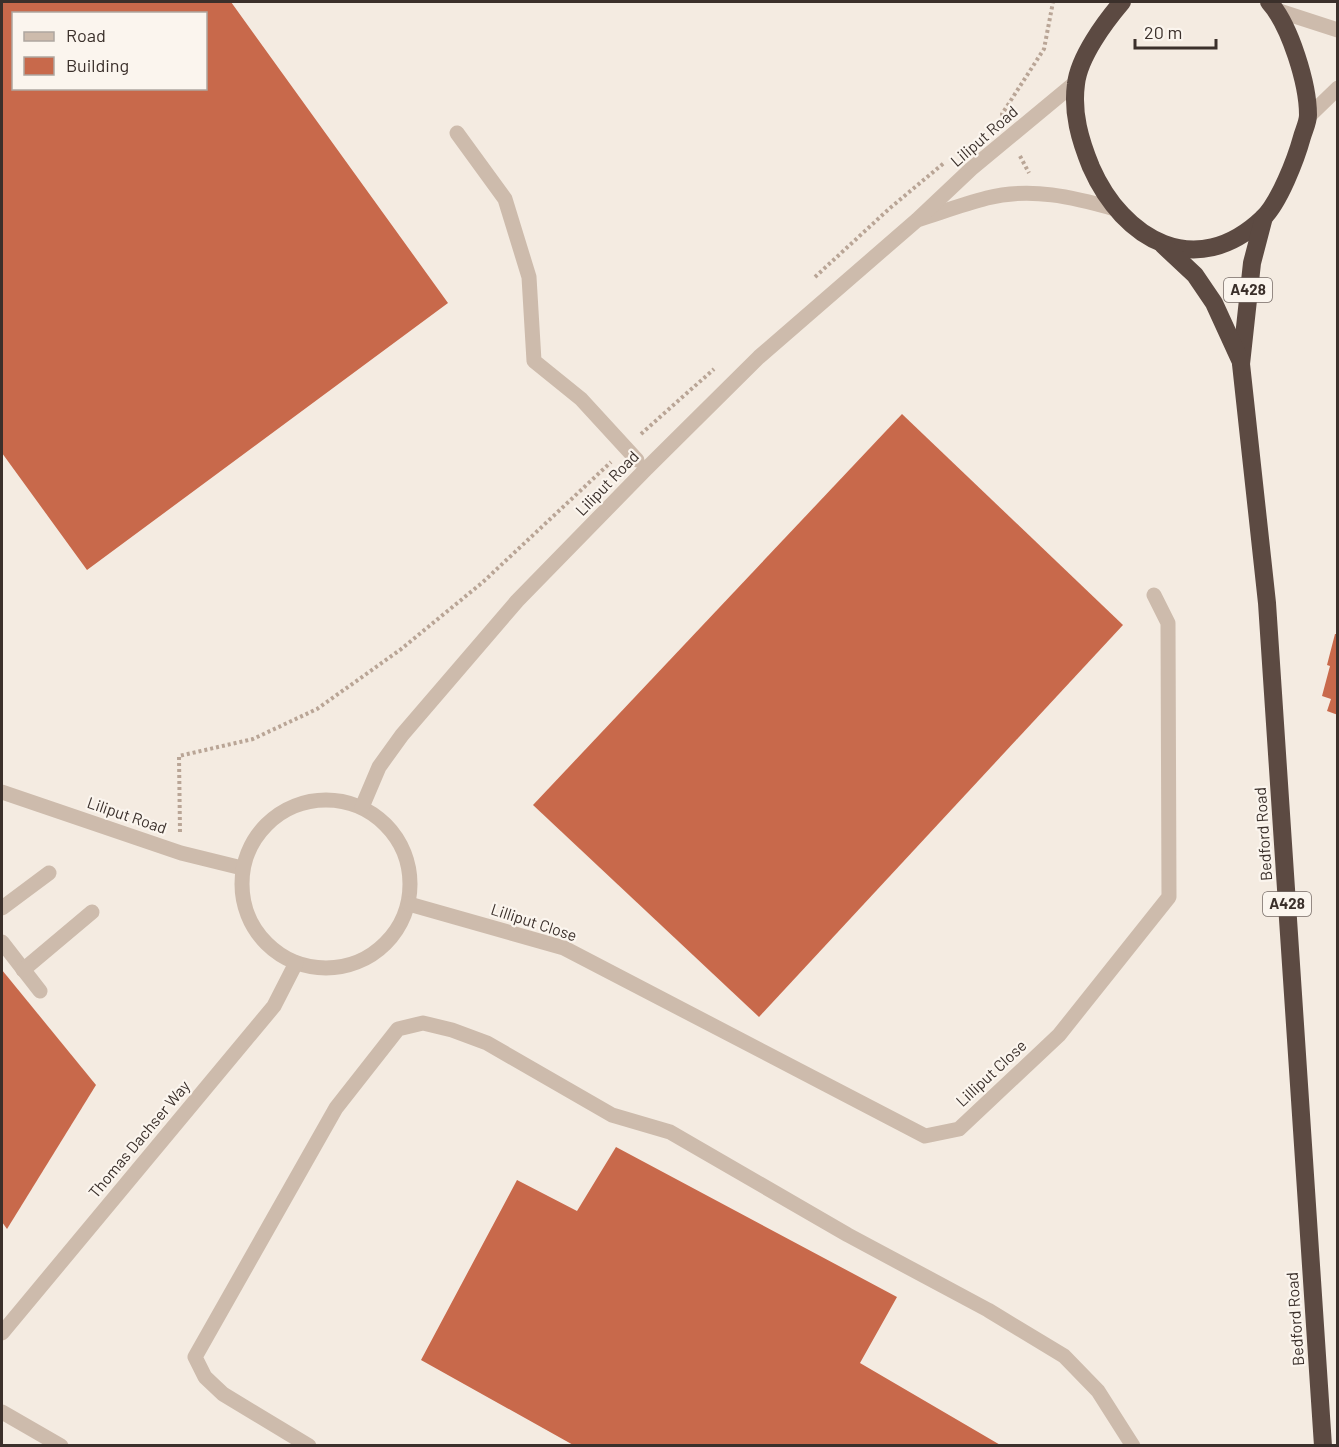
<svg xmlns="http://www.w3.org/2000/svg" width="1339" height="1447" viewBox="0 0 1339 1447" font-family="Barlow,sans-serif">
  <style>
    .building { fill: #c8694b; fill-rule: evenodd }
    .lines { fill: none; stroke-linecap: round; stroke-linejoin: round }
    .path { stroke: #b9a596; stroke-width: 4; stroke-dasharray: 3 3; stroke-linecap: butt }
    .minor { stroke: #cdbbac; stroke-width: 15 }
    .highway { stroke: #5c4a42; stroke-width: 18 }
    .labels { text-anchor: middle; stroke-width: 4.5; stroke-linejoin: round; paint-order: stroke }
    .shield { fill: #fbf5ee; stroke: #756b66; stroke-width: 1.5 }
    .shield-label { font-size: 15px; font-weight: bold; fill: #3b302b }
    .street-label { font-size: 16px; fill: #3b302b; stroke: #fbf5ee }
  </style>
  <rect width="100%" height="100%" fill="#f4ebe1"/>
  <g class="building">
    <path d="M2,2H231L448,303L87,570L2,453ZM14,14H206V88H14Z"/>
    <path d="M902,414L1123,625L759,1017L533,805Z"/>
    <path d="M1335,634H1338V715L1327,711L1331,699L1322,696L1330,666L1327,665Z"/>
    <path d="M2,970L96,1085L7,1229L2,1222Z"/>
    <path d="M616,1147L897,1297L860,1363L1002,1446H575L421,1360L517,1180L577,1211Z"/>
  </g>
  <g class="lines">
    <g class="path">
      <path d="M1003,116L1002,114L1044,49L1053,2"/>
      <path d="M1020,156L1029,173"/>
      <path d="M815,277L890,208L944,163"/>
      <path d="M641,434L714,369"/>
      <path d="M180,832L179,756L253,739L317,709L400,650L483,582L611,462"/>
    </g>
    <g class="minor">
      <path d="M1276,10L1338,30"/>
      <path d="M1308,117L1338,88"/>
      <path d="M457,133L505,199L529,277L534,361L581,399L637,460"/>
      <path d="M920,219C942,212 964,204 987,198C1031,187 1073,197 1115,209"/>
      <path d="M2,792L181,853L242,868"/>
      <circle cx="326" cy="884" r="84"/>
      <path d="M362,807L379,767L402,735L517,601L645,470L759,357L917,220L971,169L1076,82"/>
      <path d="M409,904L564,948L925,1136L959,1129L1059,1035L1169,897L1168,623L1154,595"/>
      <path d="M2,908L49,873"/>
      <path d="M2,942L40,991"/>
      <path d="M23,970L92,912"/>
      <path d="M2,1333L274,1006L296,963"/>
      <path d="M2,1412L61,1446"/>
      <path d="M309,1446L223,1394L205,1377L195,1357L336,1108L398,1029L423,1023L452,1030L487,1043L612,1115L670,1132L848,1235L988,1310L1064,1356L1098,1391L1133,1446"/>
    </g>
    <g class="highway">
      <path d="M1122,2C1105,22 1079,57 1076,84C1072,113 1080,140 1091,167C1123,240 1196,282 1263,218C1279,203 1296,159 1302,137C1304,130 1308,122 1308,115C1308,84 1290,25 1269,2"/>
      <path d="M1264,217L1252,263L1241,364L1267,603L1323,1446"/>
      <path d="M1163,245L1195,275L1214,303L1241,362"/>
    </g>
  </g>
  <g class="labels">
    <g class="shield">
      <rect x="1224" y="278" width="48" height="24" rx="4.5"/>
      <rect x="1263" y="892" width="48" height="24" rx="4.5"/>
    </g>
    <g class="shield-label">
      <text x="1248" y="295">A428</text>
      <text x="1287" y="909">A428</text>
    </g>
    <g class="street-label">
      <text transform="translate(984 136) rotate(-41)" y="6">Liliput Road</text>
      <text transform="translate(607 483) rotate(-46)" y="6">Liliput Road</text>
      <text transform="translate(127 815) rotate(19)" y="6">Liliput Road</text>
      <text transform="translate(1263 834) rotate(-94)" y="6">Bedford Road</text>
      <text transform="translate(534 922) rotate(18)" y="6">Lilliput Close</text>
      <text transform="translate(991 1073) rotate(-43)" y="6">Lilliput Close</text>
      <text transform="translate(139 1139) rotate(-50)" y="6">Thomas Dachser Way</text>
      <text transform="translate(1295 1319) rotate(-94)" y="6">Bedford Road</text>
    </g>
  </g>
  <rect width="1339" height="1447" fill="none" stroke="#3b302b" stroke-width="6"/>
  <rect x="12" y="12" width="195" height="78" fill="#fbf5ee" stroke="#aea6a0" stroke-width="1.5"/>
  <rect x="24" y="32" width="30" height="9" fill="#cdbbac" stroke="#aea6a0" stroke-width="1.5"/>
  <text x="66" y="42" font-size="18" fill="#3b302b">Road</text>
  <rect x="24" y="57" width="30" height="18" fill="#c8694b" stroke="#aea6a0" stroke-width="1.5"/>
  <text x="66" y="72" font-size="18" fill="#3b302b">Building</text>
  <path d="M1135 39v9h81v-9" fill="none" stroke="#3b302b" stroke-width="3"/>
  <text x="1144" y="39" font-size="18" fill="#3b302b" stroke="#fbf5ee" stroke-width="4.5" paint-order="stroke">20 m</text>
</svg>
